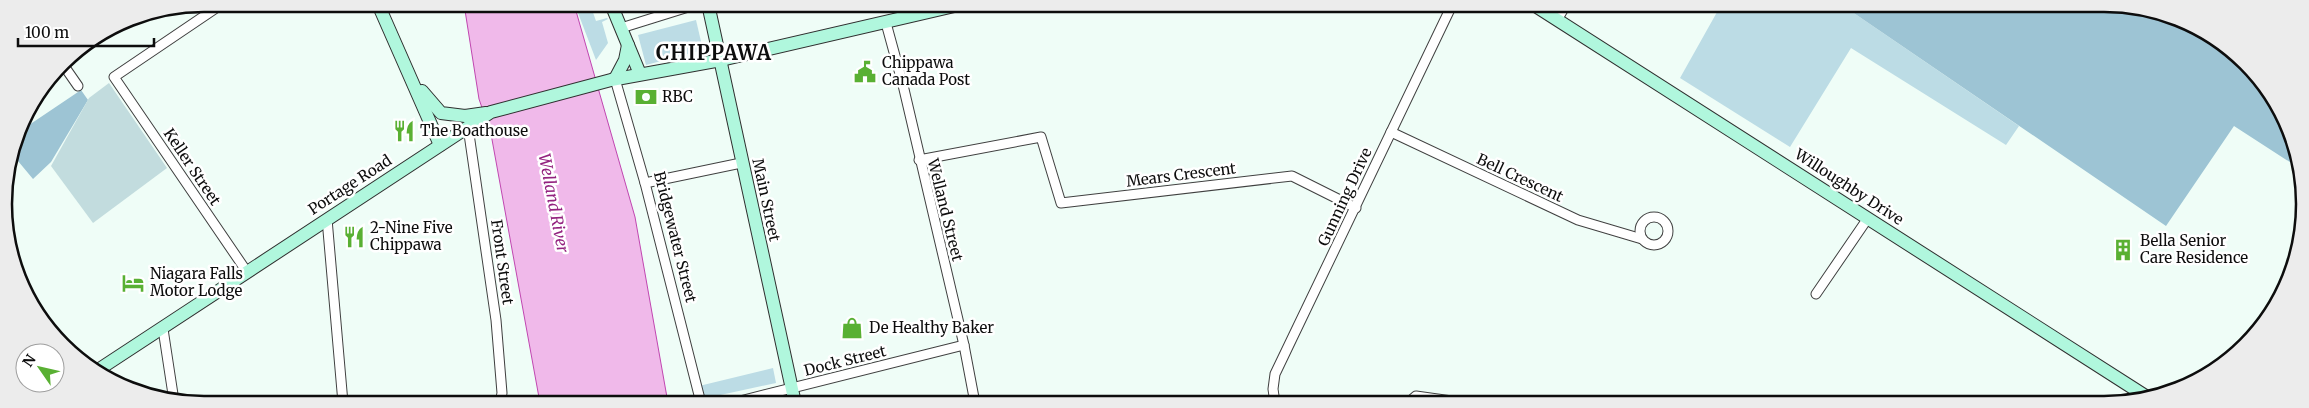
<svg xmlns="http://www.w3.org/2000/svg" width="2309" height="408" viewBox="0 0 2309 408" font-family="Merriweather,serif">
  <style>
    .green { fill: #bcdce5 }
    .forest { fill: #9dc4d4 }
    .cemetery { fill: #c2dcde }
    .water { fill: #f0b9ea; stroke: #c046b0 }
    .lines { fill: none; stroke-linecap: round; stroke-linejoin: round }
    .street-casing { stroke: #404040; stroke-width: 11 }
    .secondary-casing { stroke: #2f2f2f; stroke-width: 14 }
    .street { stroke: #fff; stroke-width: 9 }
    .secondary { stroke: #b0f7dd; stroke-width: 12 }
    .labels { text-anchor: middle; stroke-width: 5; stroke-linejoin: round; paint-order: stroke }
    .poi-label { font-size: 15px; fill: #0d0d0d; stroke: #fff; text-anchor: start }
    .street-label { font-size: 15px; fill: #0d0d0d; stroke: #fff }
    .water-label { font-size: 16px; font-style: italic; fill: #93227f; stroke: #fff }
    .district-label { font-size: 20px; font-weight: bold; letter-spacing: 1px; fill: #0d0d0d; stroke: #fff }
    .rim { fill: none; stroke: #0d0d0d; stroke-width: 2.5 }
  </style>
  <rect width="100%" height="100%" fill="#effdf7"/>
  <g class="green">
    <path d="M590,4L596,21L607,18L608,19L602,22L608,43L596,60L575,5Z"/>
    <path d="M1721,5H1842L2019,126L2006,145L1851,48L1790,147L1680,78Z"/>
    <path d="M696,20L703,50L646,65L638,35Z"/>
    <path d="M773,368L776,383L702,399L699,386Z"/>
  </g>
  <g class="forest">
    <path d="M1842,5H2131L2205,30L2264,82L2298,152L2299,168L2234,126L2166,226Z"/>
    <path d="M81,90L88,100L51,162L33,179L13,155L22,122L26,127Z"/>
  </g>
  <path class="cemetery" d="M109,83L167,168L93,223L51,166L89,98Z"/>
  <path class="water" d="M464,4H574L635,217L668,403H540L491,134L479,99Z"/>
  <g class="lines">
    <g class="street-casing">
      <g id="street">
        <path d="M222,4L114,77L247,272"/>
        <path d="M1557,20L1566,5"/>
        <path d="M886,23L903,85L964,345L975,403"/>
        <path d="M621,28L698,4"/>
        <path d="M62,63L78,86"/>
        <path d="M615,79L645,183L701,403"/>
        <path d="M468,127L496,320L502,393L500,403"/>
        <path d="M1391,132L1578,220L1642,239"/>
        <path d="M919,160L1041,137L1061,203L1292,176L1356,208"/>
        <path d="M645,183L741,163"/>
        <circle cx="1654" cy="231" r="14"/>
        <path d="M327,219L343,403"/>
        <path d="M1816,294L1868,218"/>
        <path d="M163,329L174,401"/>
        <path d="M732,403L964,345"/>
        <path d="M1275,403L1273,389L1275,374L1452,5"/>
        <path d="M1408,403L1416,396L1466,403"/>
      </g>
    </g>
    <g class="secondary-casing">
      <g id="secondary">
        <path d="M378,4L440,145"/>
        <path d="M611,4L640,74"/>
        <path d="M708,4L795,403"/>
        <path d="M1534,5L2147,397"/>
        <path d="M615,79L625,60L628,45"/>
        <path d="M422,91L441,113L465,116L486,113"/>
        <path d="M98,370L491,112L611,80L721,60L963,4"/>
      </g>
    </g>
    <use href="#street" class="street"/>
    <use href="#secondary" class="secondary"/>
  </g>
  <defs>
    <g id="civic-bare" transform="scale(1.725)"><path d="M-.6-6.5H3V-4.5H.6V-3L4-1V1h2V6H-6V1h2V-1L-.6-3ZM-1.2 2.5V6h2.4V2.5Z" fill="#59b033" stroke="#fff" stroke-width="2.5" paint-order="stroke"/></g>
    <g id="bank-bare" transform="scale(1.725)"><path d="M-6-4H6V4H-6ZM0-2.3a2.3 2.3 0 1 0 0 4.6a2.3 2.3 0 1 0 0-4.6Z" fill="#59b033" stroke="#fff" stroke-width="2.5" paint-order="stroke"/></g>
    <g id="restaurant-bare" transform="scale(1.725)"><path d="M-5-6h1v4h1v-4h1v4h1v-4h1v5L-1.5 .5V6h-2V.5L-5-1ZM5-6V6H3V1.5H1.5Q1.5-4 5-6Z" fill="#59b033" stroke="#fff" stroke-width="2.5" paint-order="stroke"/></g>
    <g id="building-bare" transform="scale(1.725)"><path d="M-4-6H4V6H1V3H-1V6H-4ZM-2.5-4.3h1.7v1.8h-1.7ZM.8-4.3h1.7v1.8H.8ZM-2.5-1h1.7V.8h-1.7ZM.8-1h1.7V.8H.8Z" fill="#59b033" stroke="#fff" stroke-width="2.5" paint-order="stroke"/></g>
    <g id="hotel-bare" transform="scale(1.725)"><path d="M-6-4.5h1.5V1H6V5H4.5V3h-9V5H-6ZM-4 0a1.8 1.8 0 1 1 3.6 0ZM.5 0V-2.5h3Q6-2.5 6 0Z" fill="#59b033" stroke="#fff" stroke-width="2.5" paint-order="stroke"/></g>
    <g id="shop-bare" transform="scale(1.725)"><path d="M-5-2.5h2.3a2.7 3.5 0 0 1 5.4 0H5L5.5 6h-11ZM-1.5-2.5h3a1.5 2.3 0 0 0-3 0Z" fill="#59b033" stroke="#fff" stroke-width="2.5" paint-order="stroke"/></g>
  </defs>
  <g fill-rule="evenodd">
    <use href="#civic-bare" x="865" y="72"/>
    <use href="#bank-bare" x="646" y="97"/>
    <use href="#restaurant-bare" x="404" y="131"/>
    <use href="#restaurant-bare" x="354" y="237"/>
    <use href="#building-bare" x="2123" y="250"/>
    <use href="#hotel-bare" x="133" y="283"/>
    <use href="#shop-bare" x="852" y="328"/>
  </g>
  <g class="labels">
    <g class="poi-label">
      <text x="882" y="68">Chippawa<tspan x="882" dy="17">Canada Post</tspan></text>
      <text x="662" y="102">RBC</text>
      <text x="420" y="136">The Boathouse</text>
      <text x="370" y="233">2-Nine Five<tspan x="370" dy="17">Chippawa</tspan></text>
      <text x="2140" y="246">Bella Senior<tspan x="2140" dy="17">Care Residence</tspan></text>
      <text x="150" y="279">Niagara Falls<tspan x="150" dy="17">Motor Lodge</tspan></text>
      <text x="869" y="333">De Healthy Baker</text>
    </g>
    <g class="street-label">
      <text transform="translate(192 167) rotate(56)" y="5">Keller Street</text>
      <text transform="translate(1181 175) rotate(-7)" y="5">Mears Crescent</text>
      <text transform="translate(1520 178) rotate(25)" y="5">Bell Crescent</text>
      <text transform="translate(350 185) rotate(-33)" y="5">Portage Road</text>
      <text transform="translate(1849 187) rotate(33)" y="5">Willoughby Drive</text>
      <text transform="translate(1345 197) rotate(-65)" y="5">Gunning Drive</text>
      <text transform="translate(766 200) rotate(78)" y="5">Main Street</text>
      <text transform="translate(945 210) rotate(76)" y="5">Welland Street</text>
      <text transform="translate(675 237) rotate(76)" y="5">Bridgewater Street</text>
      <text transform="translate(502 262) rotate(82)" y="5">Front Street</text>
      <text transform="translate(845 361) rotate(-14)" y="5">Dock Street</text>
    </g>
    <g class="water-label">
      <text transform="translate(554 203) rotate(79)" y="6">Welland River</text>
    </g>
    <g class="district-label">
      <text x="714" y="60">CHIPPAWA</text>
    </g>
  </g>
  <path d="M0 0H2309V408H0ZM204 12H2104A192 192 0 0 1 2296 204V204A192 192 0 0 1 2104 396H204A192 192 0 0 1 12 204V204A192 192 0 0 1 204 12Z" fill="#ececec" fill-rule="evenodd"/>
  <path class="rim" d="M204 12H2104A192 192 0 0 1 2296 204V204A192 192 0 0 1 2104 396H204A192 192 0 0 1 12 204V204A192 192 0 0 1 204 12Z"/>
  <g transform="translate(40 368) rotate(304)"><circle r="24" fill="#ffffff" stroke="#9e9e9e"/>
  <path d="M0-4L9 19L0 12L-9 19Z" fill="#59b033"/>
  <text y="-8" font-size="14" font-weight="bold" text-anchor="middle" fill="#0d0d0d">N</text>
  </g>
  <path d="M18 38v8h136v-8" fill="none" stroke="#0d0d0d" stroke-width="2.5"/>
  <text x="25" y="38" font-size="15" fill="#0d0d0d" stroke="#ffffff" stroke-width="4" paint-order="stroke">100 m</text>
</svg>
